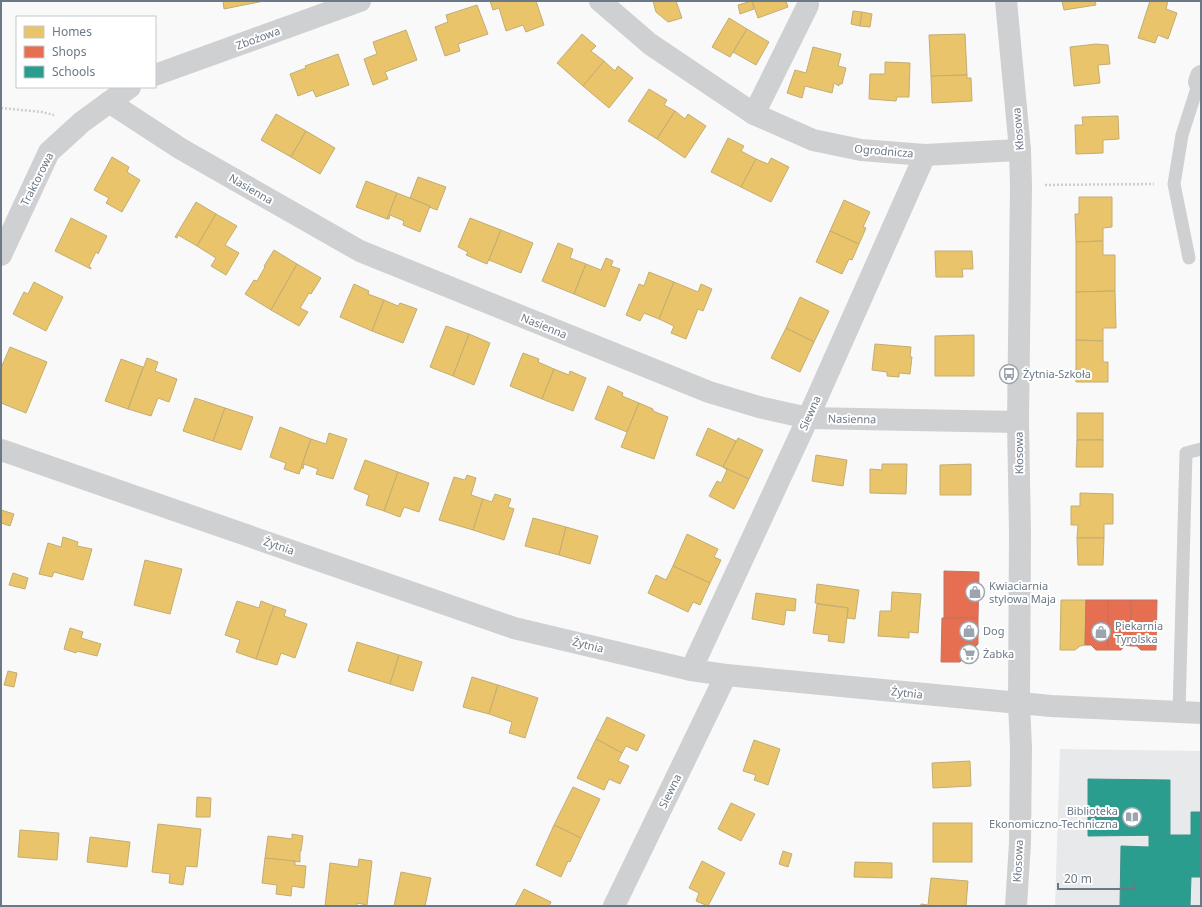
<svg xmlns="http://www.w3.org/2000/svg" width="1202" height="907" viewBox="0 0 1202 907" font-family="'Noto Sans',sans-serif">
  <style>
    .built { fill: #e8e9ea }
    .homes { fill: #e9c46a; stroke: #c3ad73 }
    .shops { fill: #e76f51; stroke: #c27261 }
    .schools { fill: #2a9d8f; stroke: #3d928d }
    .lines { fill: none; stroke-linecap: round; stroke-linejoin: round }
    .path { stroke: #cdcece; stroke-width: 2.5; stroke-dasharray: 2 2; stroke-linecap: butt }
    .service { stroke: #cfd0d2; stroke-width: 13 }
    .minor { stroke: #cfd0d2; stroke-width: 22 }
    .labels { text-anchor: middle; stroke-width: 4; stroke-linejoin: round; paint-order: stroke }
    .street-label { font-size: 11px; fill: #6a7887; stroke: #fff }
    .poi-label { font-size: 11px; fill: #6a7887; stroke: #fff; text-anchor: start }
  </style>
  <rect width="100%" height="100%" fill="#f9f9f9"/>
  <path class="built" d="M1060,749L1201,751V906H1055Z"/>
  <g class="homes">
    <path d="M223,1H264L224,9Z"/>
    <path d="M490,1H536L544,25L526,32L523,25L506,31L499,8L493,10Z"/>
    <path d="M653,1H676L682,18L668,22L656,12Z"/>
    <path d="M752,1H786L788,7L758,18Z"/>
    <path d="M752,1L754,9L740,14L738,5Z"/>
    <path d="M1062,1H1095L1096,5L1064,10Z"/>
    <path d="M1150,1H1168L1166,9L1177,13L1168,39L1158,35L1155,43L1138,38Z"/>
    <path d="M477,5L488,34L458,44L460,51L445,56L435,27L448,22L446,15Z"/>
    <path d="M853,11L862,12L860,26L851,24Z"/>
    <path d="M862,12L872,14L870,27L860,26Z"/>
    <path d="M729,18L747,29L730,57L712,47Z"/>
    <path d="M747,29L769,42L756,65L733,52Z"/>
    <path d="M406,30L417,60L385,72L388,79L373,85L364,59L377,54L373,42Z"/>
    <path d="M582,34L596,46L591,51L604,61L583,86L557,63Z"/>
    <path d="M965,34L967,75L931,76L929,35Z"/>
    <path d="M1096,44L1108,45L1110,64L1098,65L1100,83L1074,86L1070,47Z"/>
    <path d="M813,47L841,54L838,66L846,68L842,84H839V86L834,83L832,93L805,86L802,98L787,93L795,70L806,73Z"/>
    <path d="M338,54L349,85L316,97L313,90L298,96L290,74L306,68L305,66Z"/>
    <path d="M604,61L615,71L618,66L633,78L609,108L583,86Z"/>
    <path d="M885,62L910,63L909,97H897L896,101L869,99L870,74H885Z"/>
    <path d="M967,75V78H971L972,101L932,103L931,76Z"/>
    <path d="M649,89L667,100L664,105L675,111L657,139L628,121Z"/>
    <path d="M675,111L685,119L688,114L706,126L685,158L657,139Z"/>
    <path d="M276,114L306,131L291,157L261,140Z"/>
    <path d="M1118,116L1119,139L1103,140V153L1076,154L1075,125H1083L1082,117Z"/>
    <path d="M306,131L335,148L320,174L291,157Z"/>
    <path d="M728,138L744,146L741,151L756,159L741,187L711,172Z"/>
    <path d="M112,157L129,167L127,172L140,180L122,212L106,203L109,198L94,190Z"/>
    <path d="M771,158L789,167L771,202L741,187L756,159L768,164Z"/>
    <path d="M418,177L446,187L437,210L429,207L430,206L410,198Z"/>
    <path d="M366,181L397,193L387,219L356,207Z"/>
    <path d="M397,193L430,206L420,232L403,225L404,221L390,215L389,219H387Z"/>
    <path d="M1079,197H1112V227L1103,228V241L1076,242L1075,214H1079Z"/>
    <path d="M844,200L870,212L863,227L866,228L859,244L830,231Z"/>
    <path d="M196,202L216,214L197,246L178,235L177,238L175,237Z"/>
    <path d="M216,214L237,226L225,245L239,253L226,275L211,266L216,258L197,246Z"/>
    <path d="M71,218L107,236L98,254L96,252L89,266L91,268V269L55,251Z"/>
    <path d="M470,218L501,230L487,264L466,255L468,252L458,247Z"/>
    <path d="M501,230L533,243L521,273L489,260Z"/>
    <path d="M830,231L859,244L852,260L849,259L842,274L816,262Z"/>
    <path d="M1103,241V255H1115V291L1076,292V242Z"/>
    <path d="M558,243L573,249L570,258L586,264L574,294L542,281Z"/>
    <path d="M274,250L297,264L271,310L245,294L254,280L257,281L265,267L264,266Z"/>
    <path d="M935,251H972L973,269H962L963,277H936Z"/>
    <path d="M606,258L613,261L611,266L620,269L605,307L574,294L586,264L601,270Z"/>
    <path d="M297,264L321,278L311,294L309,293L300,308L308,312L299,326L271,310Z"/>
    <path d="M649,272L674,282L659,319L644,313L640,321L626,315L639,284L644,286Z"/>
    <path d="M34,282L63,297L46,331L13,314L24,292L28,294Z"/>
    <path d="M674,282L698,292L701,284L712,289L703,311L698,309L686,339L671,333L674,326L659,319Z"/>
    <path d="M354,284L369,291L368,294L384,300L372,331L340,317Z"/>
    <path d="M1115,291L1116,328H1103V341L1076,340V292Z"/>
    <path d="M800,297L829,311L814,342L786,328Z"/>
    <path d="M384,300L398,306L400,303L417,309L403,343L372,331Z"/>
    <path d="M446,326L469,334L453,376L430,367Z"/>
    <path d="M786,328L814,342L800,372L771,358Z"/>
    <path d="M469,334L490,343L474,385L453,376Z"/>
    <path d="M974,335V376H935V336Z"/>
    <path d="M1076,340L1103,341V362H1108V382H1076Z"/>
    <path d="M875,344L911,347L910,357H912L910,374L899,373V377L887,376V372L872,370Z"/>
    <path d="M10,347L47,362L26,413L1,403V368Z"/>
    <path d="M523,353L539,359L538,362L554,369L542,399L510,386Z"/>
    <path d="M147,358L158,362L155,371L177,379L169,402L158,398L151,416L128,409Z"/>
    <path d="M121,359L143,367L128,409L105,401Z"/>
    <path d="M554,369L569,375L570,371L586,378L573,411L542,399Z"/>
    <path d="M608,386L623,393L622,396L639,403L627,432L595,419Z"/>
    <path d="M195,398L225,408L213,441L183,431Z"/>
    <path d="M639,403L653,409V411L668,417L654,459L621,447Z"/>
    <path d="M225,408L253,417L241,450L213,441Z"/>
    <rect x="1077" y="413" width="26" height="27"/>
    <path d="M280,427L311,439L299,474L284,469L286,463L270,457Z"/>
    <path d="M708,428L736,441L723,467L696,455Z"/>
    <path d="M329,433L347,439L333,479L316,474L318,469L304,464L303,469L301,468L311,439L326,444Z"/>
    <path d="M738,438L763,450L749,479L723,467Z"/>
    <path d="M1077,440H1103V467H1076Z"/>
    <path d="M816,455L847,460L843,486L812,481Z"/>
    <path d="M365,460L398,472L384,511L366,505L369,495L354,489Z"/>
    <path d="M882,464H907L906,494L870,493V469L882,470Z"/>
    <path d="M971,464V495H940V465Z"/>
    <path d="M723,467L749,479L734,509L709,496L717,481L721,483L727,470Z"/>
    <path d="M398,472L429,483L419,512L404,507L400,517L384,511Z"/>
    <path d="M467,475L476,478L471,495L483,499L473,530L439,520L454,477L465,480Z"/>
    <path d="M1080,493L1113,494V524H1104V538H1077L1078,525H1071V506H1080Z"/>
    <path d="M495,494L511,499L508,507L514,509L504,540L473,530L483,499L492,502Z"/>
    <path d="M1,510L14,514L10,526L1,523Z"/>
    <path d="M533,518L566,527L559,555L525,546Z"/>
    <path d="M566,527L598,536L590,564L559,555Z"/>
    <path d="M687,534L718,549L714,557L721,560L710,583L673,566Z"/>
    <path d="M63,537L78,542L77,546L92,549L83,580L54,572L52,577L39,574L48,543L61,547Z"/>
    <path d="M1077,538H1104L1103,565H1078Z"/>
    <path d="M145,560L182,569L170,614L134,605Z"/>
    <path d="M673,566L710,583L700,605L693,602L688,612L648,593L656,575L666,580Z"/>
    <path d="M13,573L28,578L25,589L9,585Z"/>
    <path d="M817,584L859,590L855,619L847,618L848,608L815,603Z"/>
    <path d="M892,592L921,594L918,633L909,632V638L878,636L880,611H891Z"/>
    <path d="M756,593L796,599L795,611L786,610L784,625L752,619Z"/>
    <path d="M1061,600H1086L1085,645L1080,646L1075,650H1060Z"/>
    <path d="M237,601L259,608L261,601L274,606L256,659L236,652L240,640L225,635Z"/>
    <path d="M817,604L848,608L844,643L828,641L829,635L813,633Z"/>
    <path d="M274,606L286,610L284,616L307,624L295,658L281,653L277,665L256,659Z"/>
    <path d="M70,628L83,632L81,638L101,644L97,656L77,651L76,653L64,649Z"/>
    <path d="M357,642L399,655L390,684L348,671Z"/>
    <path d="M399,655L422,662L413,691L390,684Z"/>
    <path d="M8,671L17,673L14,687L4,685Z"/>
    <path d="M472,677L498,685L489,714L463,707Z"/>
    <path d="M498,685L538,698L525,738L509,733L512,722L489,714Z"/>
    <path d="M607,717L645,735L637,751L626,746L622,753L596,739Z"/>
    <path d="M596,739L622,753L618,761L629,766L620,784L609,779L604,790L577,778Z"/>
    <path d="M754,740L780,749L768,785L754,780L756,775L743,771Z"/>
    <path d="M970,761L971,786L933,788L932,763Z"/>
    <path d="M573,787L600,799L581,838L554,825Z"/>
    <path d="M197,797L211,798L210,817H196Z"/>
    <path d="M731,803L755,814L741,841L718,829Z"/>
    <rect x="933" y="823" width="39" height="39"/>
    <path d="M158,824L201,829L197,867L186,866L183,885L169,883L170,874L152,872Z"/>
    <path d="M554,825L581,838L570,862L568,861L561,877L536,865Z"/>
    <path d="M20,830L59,833L57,860L18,857Z"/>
    <path d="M292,834L303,836L301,851H300V862L265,858L268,836L292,839Z"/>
    <path d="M90,837L130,842L127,867L87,862Z"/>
    <path d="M783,851L792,854L788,867L779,864Z"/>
    <path d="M265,858L295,861V865L306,866L304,888L292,886L291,896L276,894L277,885L262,883Z"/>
    <path d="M359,859L372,861L367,905L357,903V906H325L330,863L358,867Z"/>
    <path d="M702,861L725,873L708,906L696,901L699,893L689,888Z"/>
    <path d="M855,862L892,863V878L854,877Z"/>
    <path d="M401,872L431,878L425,906H394Z"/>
    <path d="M931,878L968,881L966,906H921V904L928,905Z"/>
    <path d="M524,889L551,902L549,906H515Z"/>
  </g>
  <g class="shops">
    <path d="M944,571L979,572L978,618H944Z"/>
    <path d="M1086,600H1108V650H1096L1091,645H1085Z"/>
    <path d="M1108,600H1131V646L1125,645L1121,650H1108Z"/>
    <path d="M1131,600H1157L1156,650H1141L1137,646H1131Z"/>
    <path d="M942,618H978V644L960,662H941Z"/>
  </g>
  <g class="schools">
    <path d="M1088,779L1170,780V835L1088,836Z"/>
    <path d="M1191,812H1201V877H1191L1190,906H1120L1121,846L1149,847V835H1191Z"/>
  </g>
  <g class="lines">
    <g class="path">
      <path d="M1,108L42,112L54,115"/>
      <path d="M1045,185L1154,184"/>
    </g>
    <g class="service">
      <path d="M1189,258L1174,184L1182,135L1199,82H1201"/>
      <path d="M1179,712L1186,453L1201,449"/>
    </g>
    <g class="minor">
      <path d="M600,1L650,44L754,114L813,140L861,150L925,155L1020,150"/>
      <path d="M1006,1L1020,150L1021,185L1018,422L1020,533L1019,703L1021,748L1020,843L1016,906"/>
      <path d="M155,75L360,1"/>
      <path d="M1199,82L1201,76"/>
      <path d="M109,102L181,149L360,251L709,392L759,407L808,418L1018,422"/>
      <path d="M754,114L808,5"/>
      <path d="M1,255L49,152L82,122L130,87"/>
      <path d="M1,450L514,628L691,670L726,675L1051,706L1201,713"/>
      <path d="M691,670L808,418L925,155"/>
      <path d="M614,906L726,675"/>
    </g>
  </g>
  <defs>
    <g id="bus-ring" transform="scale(1)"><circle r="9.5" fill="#fff" stroke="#9ca5af" stroke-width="1.5"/><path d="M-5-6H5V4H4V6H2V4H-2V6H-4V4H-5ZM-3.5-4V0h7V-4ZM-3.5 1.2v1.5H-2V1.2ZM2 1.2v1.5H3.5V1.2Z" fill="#9ca5af"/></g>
    <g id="shop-ring" transform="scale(1)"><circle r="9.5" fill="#fff" stroke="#9ca5af" stroke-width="1.5"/><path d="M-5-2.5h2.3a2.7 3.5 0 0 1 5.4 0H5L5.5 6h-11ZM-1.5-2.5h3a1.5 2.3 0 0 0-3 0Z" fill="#9ca5af"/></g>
    <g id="supermarket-ring" transform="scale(1)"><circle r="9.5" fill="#fff" stroke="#9ca5af" stroke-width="1.5"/><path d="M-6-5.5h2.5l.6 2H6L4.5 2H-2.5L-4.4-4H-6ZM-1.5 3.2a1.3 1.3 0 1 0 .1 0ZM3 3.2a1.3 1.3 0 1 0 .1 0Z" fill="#9ca5af"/></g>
    <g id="library-ring" transform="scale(1)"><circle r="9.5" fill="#fff" stroke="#9ca5af" stroke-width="1.5"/><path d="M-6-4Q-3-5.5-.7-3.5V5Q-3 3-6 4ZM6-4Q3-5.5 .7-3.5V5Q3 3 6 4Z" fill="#9ca5af"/></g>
  </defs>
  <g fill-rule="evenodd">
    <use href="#bus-ring" x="1009" y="374"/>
    <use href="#shop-ring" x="975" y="592"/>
    <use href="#shop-ring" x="969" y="631"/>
    <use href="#shop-ring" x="1101" y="632"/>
    <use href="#supermarket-ring" x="969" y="654"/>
    <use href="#library-ring" x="1132" y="817"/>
  </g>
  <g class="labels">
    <g class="street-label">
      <text transform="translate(258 38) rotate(-20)" y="4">Zbożowa</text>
      <text transform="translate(1018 129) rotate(-95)" y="4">Kłosowa</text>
      <text transform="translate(884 151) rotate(5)" y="4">Ogrodnicza</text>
      <text transform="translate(37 179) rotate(-63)" y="4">Traktorowa</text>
      <text transform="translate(251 189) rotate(30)" y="4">Nasienna</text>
      <text transform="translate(544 326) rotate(22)" y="4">Nasienna</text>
      <text transform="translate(810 413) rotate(-66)" y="4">Siewna</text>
      <text transform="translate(852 419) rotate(1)" y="4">Nasienna</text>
      <text transform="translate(1019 453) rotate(-91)" y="4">Kłosowa</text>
      <text transform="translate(279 546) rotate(19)" y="4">Żytnia</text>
      <text transform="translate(588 645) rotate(14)" y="4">Żytnia</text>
      <text transform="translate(907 693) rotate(6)" y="4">Żytnia</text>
      <text transform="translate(670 791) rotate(-64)" y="4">Siewna</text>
      <text transform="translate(1018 861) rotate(-87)" y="4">Kłosowa</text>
    </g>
    <g class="poi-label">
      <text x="1023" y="378">Żytnia-Szkoła</text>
      <text x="989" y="590">Kwiaciarnia<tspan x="989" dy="13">stylowa Maja</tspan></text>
      <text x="1115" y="630">Piekarnia<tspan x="1115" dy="13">Tyrolska</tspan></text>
      <text x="983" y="635">Dog</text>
      <text x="983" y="658">Żabka</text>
      <text x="1118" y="815" text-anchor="end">Biblioteka<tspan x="1118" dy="13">Ekonomiczno-Techniczna</tspan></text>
    </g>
  </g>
  <rect width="1202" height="907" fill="none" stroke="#6a7887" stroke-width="4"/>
  <rect x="16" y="16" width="140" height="72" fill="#ffffff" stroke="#c3c9cf"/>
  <rect x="24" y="26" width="20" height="12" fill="#e9c46a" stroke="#c3c9cf"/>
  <text x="52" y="36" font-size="12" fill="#6a7887">Homes</text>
  <rect x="24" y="46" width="20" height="12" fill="#e76f51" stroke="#c3c9cf"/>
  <text x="52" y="56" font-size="12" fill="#6a7887">Shops</text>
  <rect x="24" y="66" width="20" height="12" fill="#2a9d8f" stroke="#c3c9cf"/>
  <text x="52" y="76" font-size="12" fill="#6a7887">Schools</text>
  <path d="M1058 883v6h76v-6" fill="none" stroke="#6a7887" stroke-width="2"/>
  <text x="1064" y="883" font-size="12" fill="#6a7887" stroke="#ffffff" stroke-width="3" paint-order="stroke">20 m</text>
</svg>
